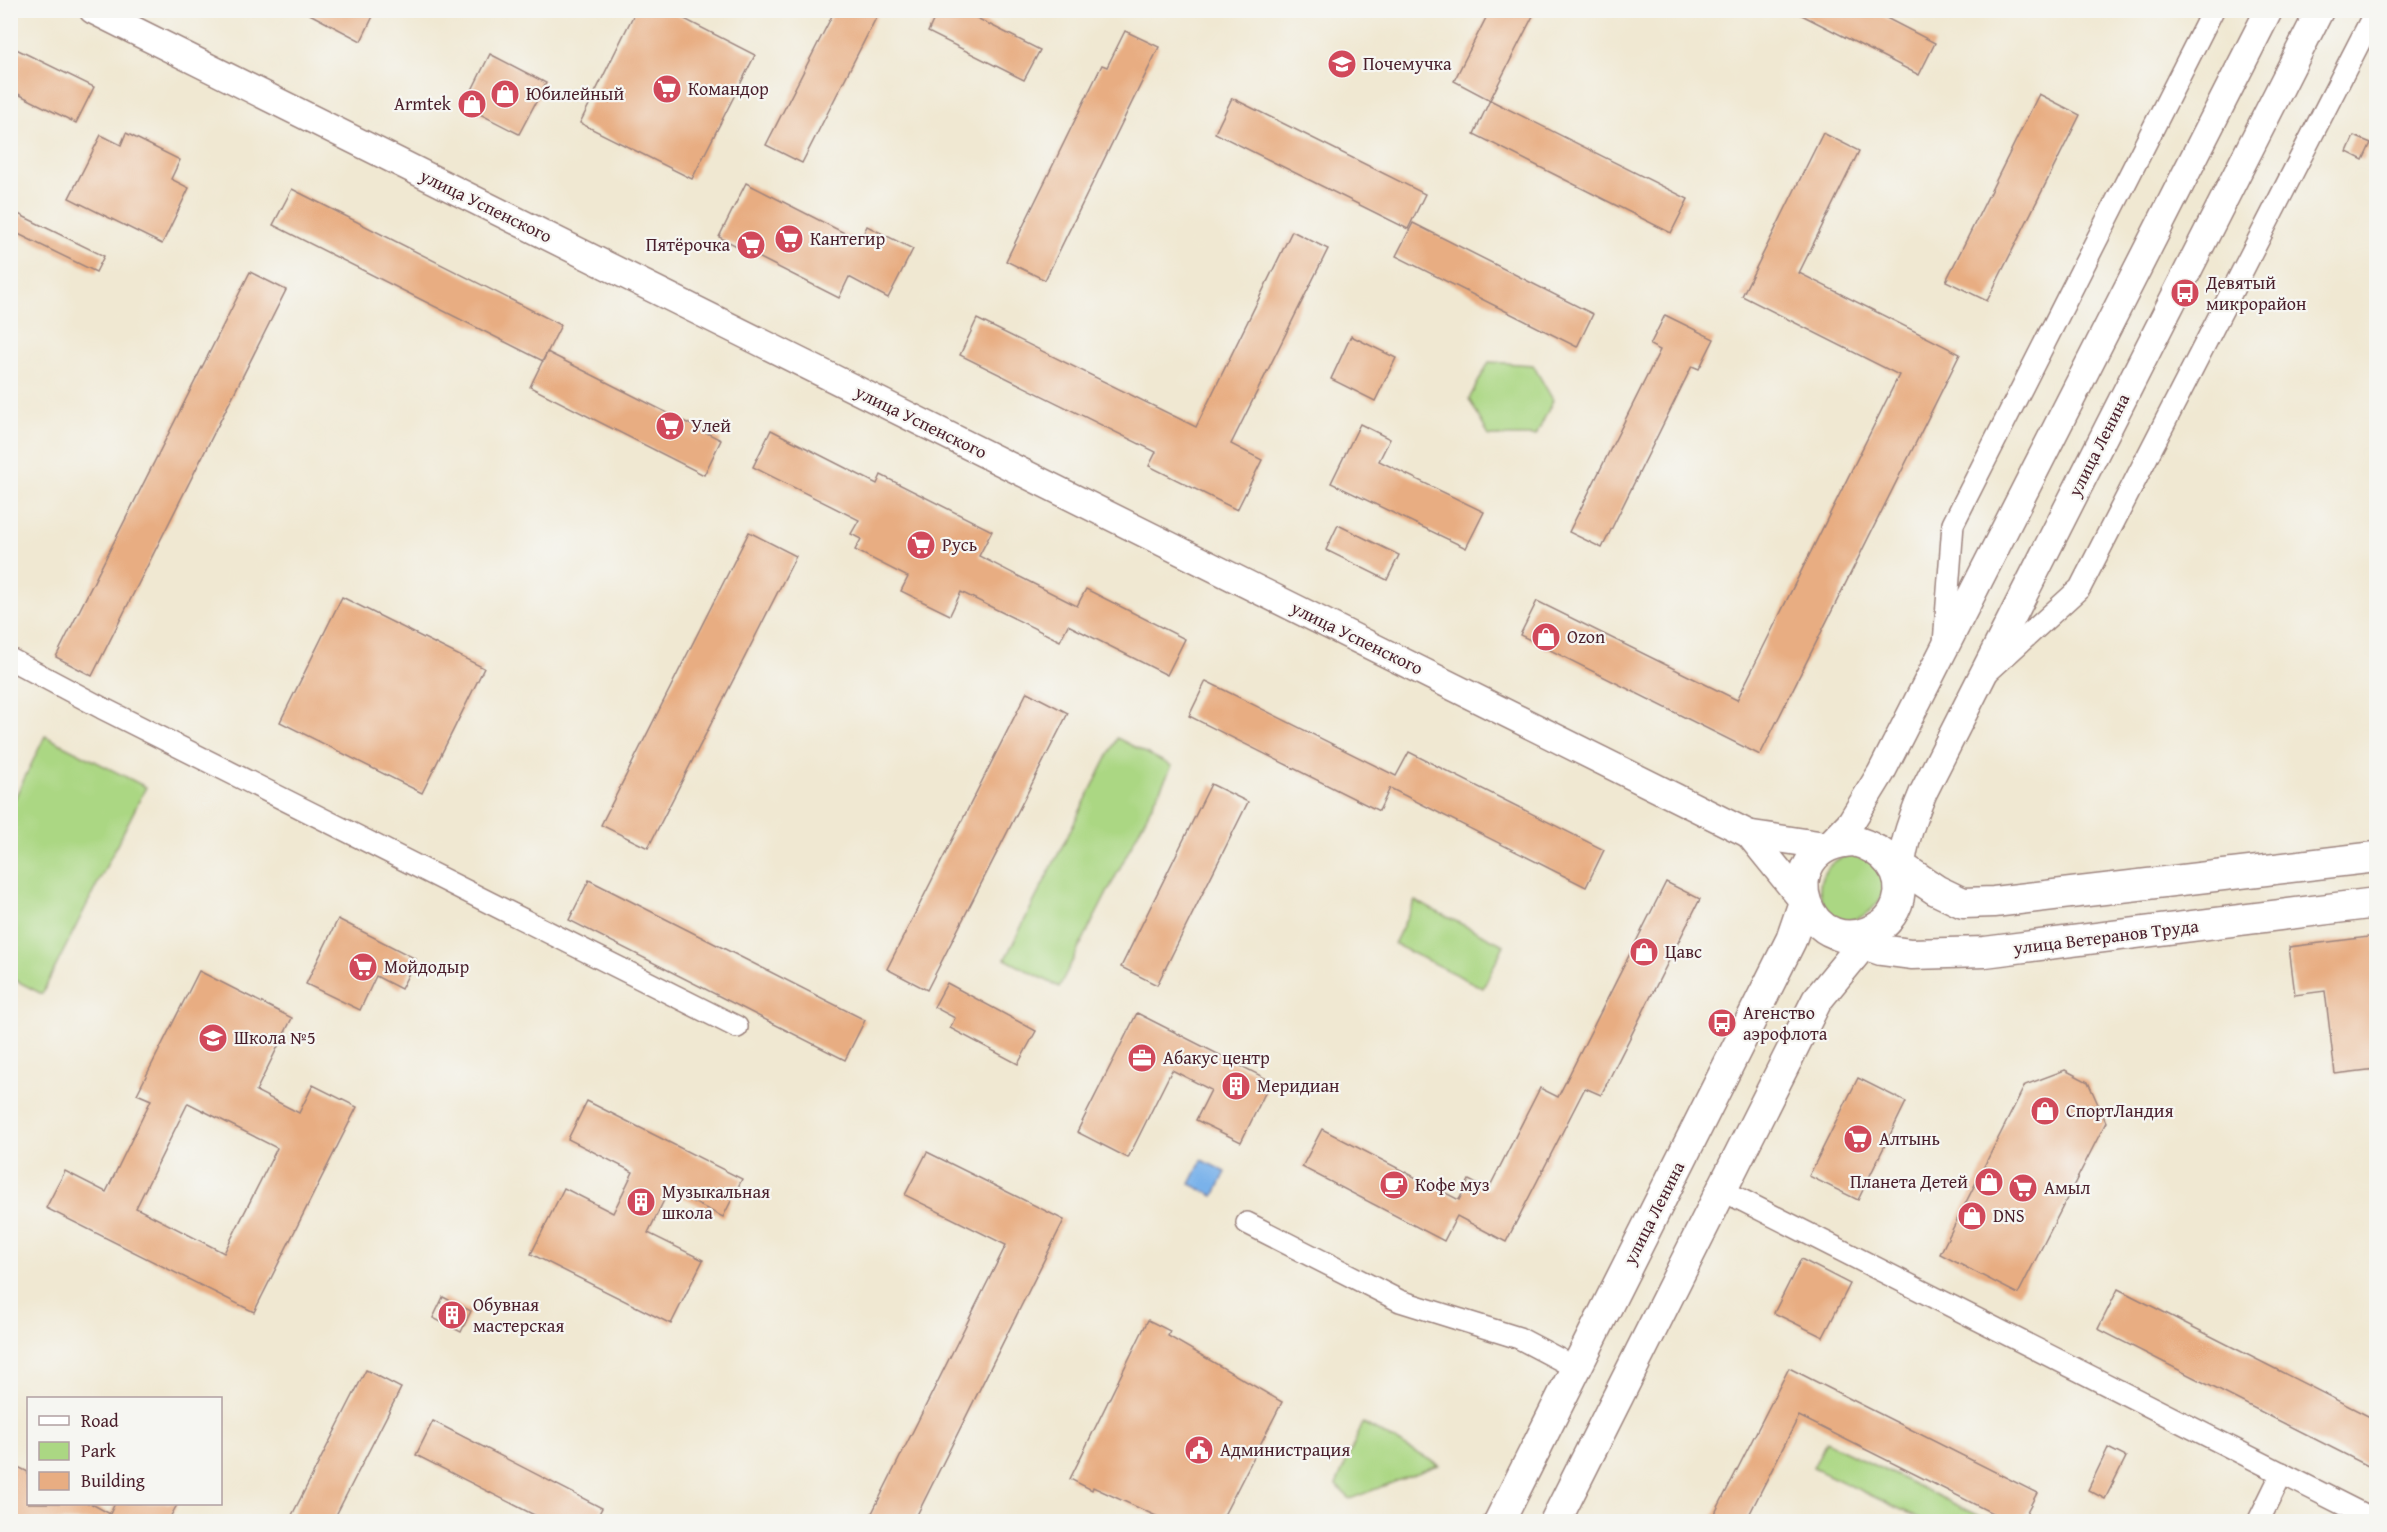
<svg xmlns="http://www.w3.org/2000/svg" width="2387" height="1532" viewBox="0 0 2387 1532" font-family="'Gentium Book Plus',serif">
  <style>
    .green { fill: #abd783; stroke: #7a7b57; stroke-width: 1.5 }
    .water { fill: #7ab2ea; stroke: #62688a; stroke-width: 1.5 }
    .building { fill: #e8ad82; fill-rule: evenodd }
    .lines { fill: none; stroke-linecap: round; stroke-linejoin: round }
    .minor-casing { stroke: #9d847e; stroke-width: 24 }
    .tertiary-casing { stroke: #9d847e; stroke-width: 30 }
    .secondary-casing { stroke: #9d847e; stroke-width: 33 }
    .minor { stroke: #fff; stroke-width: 21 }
    .tertiary { stroke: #fff; stroke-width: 27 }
    .secondary { stroke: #fff; stroke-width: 30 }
    .labels { text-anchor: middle; stroke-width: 4.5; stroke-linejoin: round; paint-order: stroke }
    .poi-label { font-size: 18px; fill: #4a1f2b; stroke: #f6f6f2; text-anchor: start }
    .street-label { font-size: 18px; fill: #4a1f2b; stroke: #f6f6f2 }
  </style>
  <rect width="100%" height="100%" fill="#f6f6f2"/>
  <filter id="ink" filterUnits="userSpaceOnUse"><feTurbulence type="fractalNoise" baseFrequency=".0167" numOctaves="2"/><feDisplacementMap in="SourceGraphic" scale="12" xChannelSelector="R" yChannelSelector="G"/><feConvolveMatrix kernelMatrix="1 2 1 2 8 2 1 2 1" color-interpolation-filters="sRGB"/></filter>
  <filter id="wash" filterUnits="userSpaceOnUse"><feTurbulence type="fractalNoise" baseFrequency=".008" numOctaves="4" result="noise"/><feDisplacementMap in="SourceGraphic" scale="24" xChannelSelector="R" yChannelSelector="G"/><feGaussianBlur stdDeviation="1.35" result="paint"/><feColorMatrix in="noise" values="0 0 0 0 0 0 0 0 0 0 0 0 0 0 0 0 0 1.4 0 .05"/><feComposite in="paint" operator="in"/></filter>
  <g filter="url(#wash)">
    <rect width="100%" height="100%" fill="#f0e8d2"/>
    <g class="green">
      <path d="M1489,362L1533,365L1553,400L1536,436H1489L1469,399Z"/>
      <path d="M45,736L146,787L42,994L11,978V806Z"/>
      <path d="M1117,738L1172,766L1059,987L1005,959Z"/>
      <path d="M1853,853L1873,859C1883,879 1892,890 1873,908C1832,949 1788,872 1853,853Z"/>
      <path d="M1415,901L1504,945L1483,988L1394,944Z"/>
      <path d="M1363,1423L1439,1465L1350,1499L1336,1485Z"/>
      <path d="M1826,1442L1990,1521H1925L1813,1468Z"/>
    </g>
    <path class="water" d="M1202,1160L1226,1172L1214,1196L1190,1184Z"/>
    <g id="blocks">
      <g class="building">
        <path d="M302,10H376L361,41Z"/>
        <path d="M636,10H667L755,55L692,179L580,123Z"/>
        <path d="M835,10H880L802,163L766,145Z"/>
        <path d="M938,10H961L1040,50L1024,80L928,32Z"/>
        <path d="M1490,10H1536L1490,100L1454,81Z"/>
        <path d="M1792,10H1871L1935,43L1919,75Z"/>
        <path d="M1125,31L1159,47L1045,280L1006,261L1102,65L1107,67Z"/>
        <path d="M10,46L94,87L76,123L10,90Z"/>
        <path d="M490,54L546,83L519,134L464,106Z"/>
        <path d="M2039,94L2080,115L1987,301L1946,281Z"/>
        <path d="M1232,98L1425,194L1408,229L1215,133Z"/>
        <path d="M1490,100L1688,199L1671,233L1474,134Z"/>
        <path d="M126,133L180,160L171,179L189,188L162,244L69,198L101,135L121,145Z"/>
        <path d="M1823,133L1859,151L1799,273L1960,354L1760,755L1520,635L1537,601L1737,700L1899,375L1742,296Z"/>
        <path d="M2354,136L2371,143L2363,160L2347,152Z"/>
        <path d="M746,183L860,241L867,226L913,249L888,298L849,277L839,298L719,237Z"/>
        <path d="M292,189L561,325L543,361L273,225Z"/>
        <path d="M10,210L104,256L96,272L10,230Z"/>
        <path d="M1413,223L1593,314L1577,347L1396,256Z"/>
        <path d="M1292,231L1328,249L1231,444L1262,460L1237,510L1149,466L1156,452L960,355L977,319L1196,427Z"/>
        <path d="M250,272L286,290L92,676L56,657Z"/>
        <path d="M1665,315L1714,339L1699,369L1692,366L1602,548L1569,532L1660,350L1650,345Z"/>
        <path d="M1351,336L1396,358L1375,401L1331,379Z"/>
        <path d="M547,352L721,440L704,475L530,387Z"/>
        <path d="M1360,424L1390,439L1379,461L1484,512L1466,548L1331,483Z"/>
        <path d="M771,430L877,484L881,475L992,531L979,556L1077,606L1086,589L1185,639L1167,675L1068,625L1060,641L961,592L950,615L901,591L908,577L855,550L861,539L851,534L859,520L753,467Z"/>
        <path d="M1338,525L1399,555L1387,580L1326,550Z"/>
        <path d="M749,532L796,556L648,848L601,825Z"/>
        <path d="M342,597L484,668L422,793L280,722Z"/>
        <path d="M1206,681L1396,776L1409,752L1604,850L1586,887L1390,788L1379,811L1189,716Z"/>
        <path d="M1027,692L1068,713L927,990L887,969Z"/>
        <path d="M1211,784L1248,802L1157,985L1121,967Z"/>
        <path d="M589,880L865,1020L845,1060L569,920Z"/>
        <path d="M1666,882L1700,899L1601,1095L1585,1088L1506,1242L1457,1216L1444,1241L1302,1167L1322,1129L1459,1200L1469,1180L1488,1190L1540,1088L1558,1097Z"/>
        <path d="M338,919L416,959L401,989L376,976L360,1010L306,984Z"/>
        <path d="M2376,936V1069L2335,1074L2325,991L2295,995L2289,947Z"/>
        <path d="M199,971L292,1018L256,1091L299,1113L313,1085L357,1107L254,1312L46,1208L65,1171L106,1192L151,1100L137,1094ZM188,1103L277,1148L224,1253L136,1208Z"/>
        <path d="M947,983L1036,1031L1018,1064L950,1028L955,1018L934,1007Z"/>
        <path d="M1137,1013L1271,1081L1241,1142L1196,1120L1211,1090L1172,1070L1128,1158L1077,1132Z"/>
        <path d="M2065,1070L2088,1082L2106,1122L2018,1294L1940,1254L2025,1085Z"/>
        <path d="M1858,1078L1906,1102L1858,1200L1809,1176Z"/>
        <path d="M587,1101L742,1179L723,1217L669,1190L648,1233L703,1260L671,1324L531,1254L564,1188L613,1213L633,1172L568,1139Z"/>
        <path d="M927,1152L1064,1220L914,1521H868L1006,1245L905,1195Z"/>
        <path d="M1801,1259L1850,1284L1823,1337L1774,1313Z"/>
        <path d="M2118,1289L2376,1420V1470L2098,1329Z"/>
        <path d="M443,1297L471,1311L461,1332L433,1318Z"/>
        <path d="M1148,1320L1170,1331L1168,1336L1282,1402L1221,1521H1167L1093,1487L1092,1490L1070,1479Z"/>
        <path d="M1789,1368L2037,1493L2022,1521H2008L1799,1416L1746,1521H1711Z"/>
        <path d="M366,1370L401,1388L333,1521H289Z"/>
        <path d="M433,1421L602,1508L595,1521H546L416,1455Z"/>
        <path d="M2108,1448L2126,1457L2105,1499L2088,1490Z"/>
        <path d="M10,1463L28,1472V1503H90L110,1514L115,1503H178L168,1521H10Z"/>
      </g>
    </g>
  </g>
  <g filter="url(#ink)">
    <use href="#blocks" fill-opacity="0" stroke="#9d847e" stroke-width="1.5"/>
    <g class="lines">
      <g class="minor-casing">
        <g id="minor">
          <path d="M1944,644L1953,524L2213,10"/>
          <path d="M10,659L102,708L737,1027"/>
          <path d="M1989,671L2080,588L2376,10"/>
          <path d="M1722,1190L2376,1521"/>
          <path d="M1247,1223L1400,1301L1519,1338L1576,1368"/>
          <path d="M2258,1522L2282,1473"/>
        </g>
      </g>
      <g class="tertiary-casing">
        <g id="tertiary">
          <path d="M93,10L1749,834L1828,846L1851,822L1881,773L2269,10"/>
          <path d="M1749,834L1804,902"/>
          <path d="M1900,886C1900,852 1910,824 1923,793L2320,10"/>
        </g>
      </g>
      <g class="secondary-casing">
        <g id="secondary">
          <path d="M1854,841C1882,848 1908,873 1897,904C1894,912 1890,918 1884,923C1807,976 1764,844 1854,841Z"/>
          <path d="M1878,851L1936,890L1963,903L1994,902L2376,857"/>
          <path d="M1838,935L1881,950L1911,954L1985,952L2376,903"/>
          <path d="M1499,1522L1774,974L1791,940L1804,902"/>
          <path d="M1555,1522L1817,1000L1863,944L1887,921"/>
        </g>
      </g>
      <use href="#minor" class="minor"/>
      <use href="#tertiary" class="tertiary"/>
      <use href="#secondary" class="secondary"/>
    </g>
  </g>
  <defs>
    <g id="school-disc" transform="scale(1.5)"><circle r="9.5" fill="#d1495b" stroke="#f6f6f2"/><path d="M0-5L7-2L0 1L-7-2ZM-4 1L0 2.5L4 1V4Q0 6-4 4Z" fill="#fff"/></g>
    <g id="supermarket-disc" transform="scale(1.5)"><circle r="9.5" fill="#d1495b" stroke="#f6f6f2"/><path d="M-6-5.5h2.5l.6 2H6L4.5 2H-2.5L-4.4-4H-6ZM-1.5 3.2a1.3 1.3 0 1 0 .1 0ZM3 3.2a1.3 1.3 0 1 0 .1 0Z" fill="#fff"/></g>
    <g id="shop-disc" transform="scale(1.5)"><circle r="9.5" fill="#d1495b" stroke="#f6f6f2"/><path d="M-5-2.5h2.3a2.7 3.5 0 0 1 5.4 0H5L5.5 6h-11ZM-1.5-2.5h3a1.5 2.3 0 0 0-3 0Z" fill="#fff"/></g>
    <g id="bus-disc" transform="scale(1.5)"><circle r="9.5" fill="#d1495b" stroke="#f6f6f2"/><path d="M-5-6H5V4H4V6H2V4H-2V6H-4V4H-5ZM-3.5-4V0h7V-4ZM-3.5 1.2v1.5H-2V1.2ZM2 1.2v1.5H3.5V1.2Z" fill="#fff"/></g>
    <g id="office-disc" transform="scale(1.5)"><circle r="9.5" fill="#d1495b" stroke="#f6f6f2"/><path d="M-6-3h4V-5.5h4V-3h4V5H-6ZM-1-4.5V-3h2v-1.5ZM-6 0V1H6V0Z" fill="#fff"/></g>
    <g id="building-disc" transform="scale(1.5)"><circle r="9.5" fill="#d1495b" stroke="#f6f6f2"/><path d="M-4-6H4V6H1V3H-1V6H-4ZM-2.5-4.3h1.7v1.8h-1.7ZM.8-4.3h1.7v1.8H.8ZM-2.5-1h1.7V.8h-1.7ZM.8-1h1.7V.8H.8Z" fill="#fff"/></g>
    <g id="cafe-disc" transform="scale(1.5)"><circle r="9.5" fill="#d1495b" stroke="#f6f6f2"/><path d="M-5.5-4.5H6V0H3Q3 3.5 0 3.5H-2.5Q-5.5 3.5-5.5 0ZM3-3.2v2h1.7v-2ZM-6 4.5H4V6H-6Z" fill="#fff"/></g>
    <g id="civic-disc" transform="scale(1.5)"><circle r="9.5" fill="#d1495b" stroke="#f6f6f2"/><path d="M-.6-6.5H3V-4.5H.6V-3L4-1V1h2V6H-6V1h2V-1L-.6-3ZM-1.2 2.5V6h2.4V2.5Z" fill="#fff"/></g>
  </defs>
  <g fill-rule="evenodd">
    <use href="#school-disc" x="1342" y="64"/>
    <use href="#supermarket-disc" x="667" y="89"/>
    <use href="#shop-disc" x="505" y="94"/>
    <use href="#shop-disc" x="472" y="104"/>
    <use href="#supermarket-disc" x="789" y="239"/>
    <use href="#supermarket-disc" x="751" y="245"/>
    <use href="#bus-disc" x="2185" y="293"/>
    <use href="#supermarket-disc" x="670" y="426"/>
    <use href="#supermarket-disc" x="921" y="545"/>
    <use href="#shop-disc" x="1546" y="637"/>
    <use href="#shop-disc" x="1644" y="952"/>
    <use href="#supermarket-disc" x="363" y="967"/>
    <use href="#bus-disc" x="1722" y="1023"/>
    <use href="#school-disc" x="213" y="1038"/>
    <use href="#office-disc" x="1142" y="1058"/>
    <use href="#building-disc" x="1236" y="1086"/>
    <use href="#shop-disc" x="2045" y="1111"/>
    <use href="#supermarket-disc" x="1858" y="1139"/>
    <use href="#shop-disc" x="1989" y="1182"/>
    <use href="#cafe-disc" x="1394" y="1185"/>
    <use href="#supermarket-disc" x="2023" y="1188"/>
    <use href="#building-disc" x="641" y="1202"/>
    <use href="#shop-disc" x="1972" y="1216"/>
    <use href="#building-disc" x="452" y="1315"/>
    <use href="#civic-disc" x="1199" y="1450"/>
  </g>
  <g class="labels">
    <g class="poi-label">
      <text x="1363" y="70">Почемучка</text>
      <text x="688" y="95">Командор</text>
      <text x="526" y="100">Юбилейный</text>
      <text x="451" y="110" text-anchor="end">Armtek</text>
      <text x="810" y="245">Кантегир</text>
      <text x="730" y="251" text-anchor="end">Пятёрочка</text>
      <text x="2206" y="289">Девятый<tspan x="2206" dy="21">микрорайон</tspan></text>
      <text x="691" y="432">Улей</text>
      <text x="942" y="551">Русь</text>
      <text x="1567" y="643">Ozon</text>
      <text x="1665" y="958">Цавс</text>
      <text x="384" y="973">Мойдодыр</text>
      <text x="1743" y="1019">Агенство<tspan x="1743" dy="21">аэрофлота</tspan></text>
      <text x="234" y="1044">Школа №5</text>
      <text x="1163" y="1064">Абакус центр</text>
      <text x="1257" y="1092">Меридиан</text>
      <text x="2066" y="1117">СпортЛандия</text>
      <text x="1879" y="1145">Алтынь</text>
      <text x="1968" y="1188" text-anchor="end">Планета Детей</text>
      <text x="1415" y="1191">Кофе муз</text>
      <text x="2044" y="1194">Амыл</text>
      <text x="662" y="1198">Музыкальная<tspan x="662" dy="21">школа</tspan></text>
      <text x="1993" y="1222">DNS</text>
      <text x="473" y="1311">Обувная<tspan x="473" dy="21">мастерская</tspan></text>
      <text x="1220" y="1456">Администрация</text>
    </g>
    <g class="street-label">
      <text transform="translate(486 206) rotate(26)" y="6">улица Успенского</text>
      <text transform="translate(921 422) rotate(26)" y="6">улица Успенского</text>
      <text transform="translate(2099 445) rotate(-63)" y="6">улица Ленина</text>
      <text transform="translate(1357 638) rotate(26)" y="6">улица Успенского</text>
      <text transform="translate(2106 937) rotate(-7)" y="6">улица Ветеранов Труда</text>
      <text transform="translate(1654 1213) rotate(-63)" y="6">улица Ленина</text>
    </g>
  </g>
  <rect width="2387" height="1532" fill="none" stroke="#f6f6f2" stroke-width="36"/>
  <rect x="27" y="1397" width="195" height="108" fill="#f6f6f2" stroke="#b1a0a2" stroke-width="1.5"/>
  <rect x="39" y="1416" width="30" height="9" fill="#ffffff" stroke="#b1a0a2" stroke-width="1.5"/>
  <text x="81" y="1427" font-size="18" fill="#4a1f2b">Road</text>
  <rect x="39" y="1442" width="30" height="18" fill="#abd783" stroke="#b1a0a2" stroke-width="1.5"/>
  <text x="81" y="1457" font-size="18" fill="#4a1f2b">Park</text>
  <rect x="39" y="1472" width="30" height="18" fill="#e8ad82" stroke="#b1a0a2" stroke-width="1.5"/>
  <text x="81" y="1487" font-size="18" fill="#4a1f2b">Building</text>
</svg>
